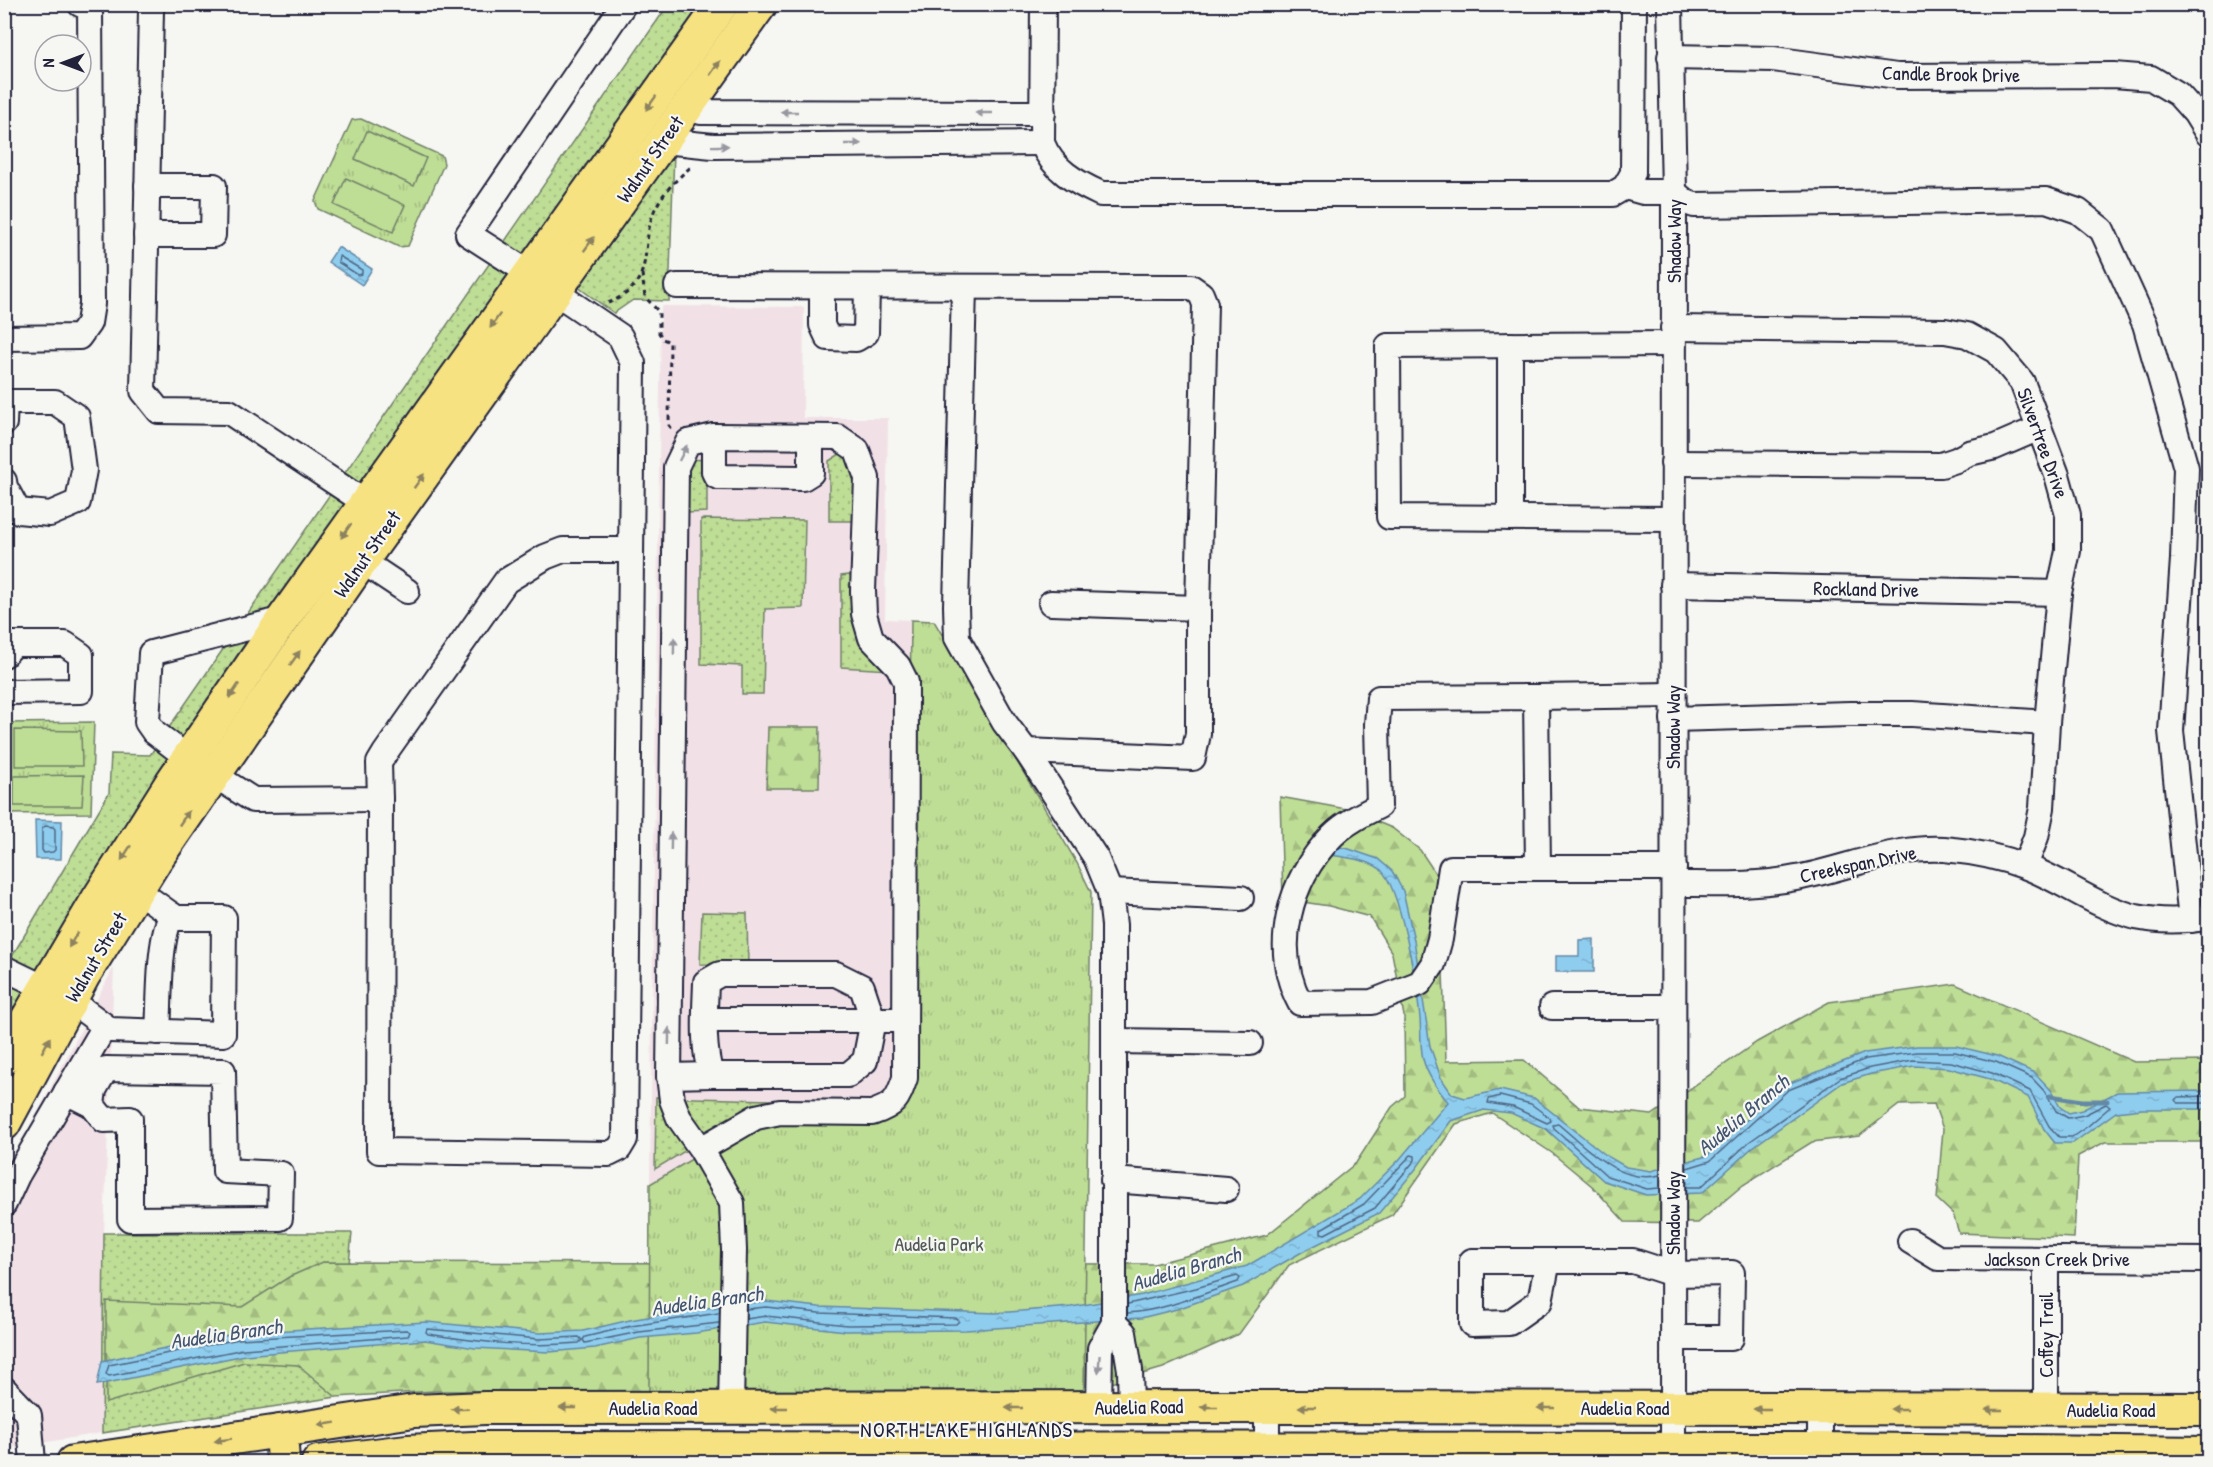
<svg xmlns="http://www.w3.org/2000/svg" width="2213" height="1467" viewBox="0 0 2213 1467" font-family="'Patrick Hand',sans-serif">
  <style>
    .built { fill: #f1e1e6 }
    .grass { fill: url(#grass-dots); stroke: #708068; stroke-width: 1.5 }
    .forest { fill: url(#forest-firs); stroke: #708068; stroke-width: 1.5 }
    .park { fill: url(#park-tufts); stroke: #708068; stroke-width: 1.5 }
    .pitch { fill: #bedd95; stroke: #708068; stroke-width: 1.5 }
    .water { fill: url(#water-ripples); stroke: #6389a7; stroke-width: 1.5 }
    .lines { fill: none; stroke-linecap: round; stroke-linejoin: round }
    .shore { stroke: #4e6683; stroke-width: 1.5 }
    .stream { stroke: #6389a7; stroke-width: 5 }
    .minor-casing { stroke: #22223b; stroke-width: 28 }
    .major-casing { stroke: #22223b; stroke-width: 36 }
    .path { stroke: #22223b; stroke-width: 3; stroke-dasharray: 4.5 4.5; stroke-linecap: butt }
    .minor { stroke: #f6f6f2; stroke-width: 24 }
    .major { stroke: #f6e281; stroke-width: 32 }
    .oneway { fill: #8c825e }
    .oneway2 { fill: #9797a0 }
    .labels { text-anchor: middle; stroke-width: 4.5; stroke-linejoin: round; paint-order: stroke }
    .street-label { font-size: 20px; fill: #22223b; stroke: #f6f6f2 }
    .park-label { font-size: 20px; fill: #515a56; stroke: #f6f6f2 }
    .water-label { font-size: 21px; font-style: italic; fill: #435571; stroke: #f6f6f2 }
    .neighbourhood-label { font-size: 21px; letter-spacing: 1.5px; fill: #22223b; stroke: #f6f6f2 }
  </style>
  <defs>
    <pattern id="grass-dots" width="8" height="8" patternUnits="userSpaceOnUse" patternTransform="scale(1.5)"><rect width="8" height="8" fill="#bedd95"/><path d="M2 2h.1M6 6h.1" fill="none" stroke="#a3bd81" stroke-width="1.8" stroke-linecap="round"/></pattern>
    <pattern id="forest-firs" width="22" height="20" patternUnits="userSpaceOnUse" patternTransform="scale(1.5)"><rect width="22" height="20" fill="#bedd95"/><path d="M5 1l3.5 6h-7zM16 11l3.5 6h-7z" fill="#a3bd81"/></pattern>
    <pattern id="park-tufts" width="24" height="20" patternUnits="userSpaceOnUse" patternTransform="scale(1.5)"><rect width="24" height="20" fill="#bedd95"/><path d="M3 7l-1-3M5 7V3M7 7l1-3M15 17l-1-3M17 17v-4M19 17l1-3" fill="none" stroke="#a3bd81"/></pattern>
    <pattern id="water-ripples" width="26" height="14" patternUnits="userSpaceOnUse" patternTransform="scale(1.5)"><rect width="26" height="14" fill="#8fcdef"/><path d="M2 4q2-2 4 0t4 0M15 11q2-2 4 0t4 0" fill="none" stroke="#7bb0ce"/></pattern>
  </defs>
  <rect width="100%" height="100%" fill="#f6f6f2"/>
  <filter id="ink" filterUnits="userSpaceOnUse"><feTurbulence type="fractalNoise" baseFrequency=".0167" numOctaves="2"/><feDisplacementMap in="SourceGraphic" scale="12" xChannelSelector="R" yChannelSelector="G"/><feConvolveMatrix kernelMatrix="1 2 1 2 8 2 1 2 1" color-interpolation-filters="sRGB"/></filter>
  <g filter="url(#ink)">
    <g class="built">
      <path d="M661,306L804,307L803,418H888L885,619L911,620L906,1078L896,1103L730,1135L650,1184Z"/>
      <path d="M114,967L104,1233L102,1433L5,1449V1175Z"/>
    </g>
    <g class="grass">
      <path d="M668,5H708L5,1038V968L109,793L111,754L150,755Z"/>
      <path d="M674,151L669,301L633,300L614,313L578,287Z"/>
      <path d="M843,452L855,459L854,521H829V461Z"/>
      <path d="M687,459L707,460V512L687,513Z"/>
      <path d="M701,519L805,520L803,608L765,609L763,694H742V666L701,664Z"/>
      <path d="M849,575L853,579L889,670L841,667V576Z"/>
      <path d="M702,912L747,913L748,965L700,964Z"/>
      <path d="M656,1097L770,1100L655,1169Z"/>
      <path d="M104,1233H352L336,1397L102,1433Z"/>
    </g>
    <g class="forest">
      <path d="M768,727H820L819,788H766Z"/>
      <path d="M1280,797L1346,809L1392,828L1420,850L1440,880L1446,1061L1524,1060L1579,1107L1652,1115L1757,1042L1829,1002L1955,984L2134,1062L2208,1061V1142H2105L2078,1156L2074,1238L1959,1233L1953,1214L1937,1199L1943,1129L1934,1104L1899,1105L1859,1136L1812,1142L1743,1185L1698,1223L1625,1222L1592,1186L1552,1153L1492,1113L1456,1124L1392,1215L1289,1265L1239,1334L1163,1368L1084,1391H435L336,1397L298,1365L244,1362L106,1403V1301L242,1307L289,1277L323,1262L1154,1264L1267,1235L1356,1163L1392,1107L1405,1096L1404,1016L1392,953L1370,917L1329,906L1283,899Z"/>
    </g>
    <g class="park">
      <path d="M361,119L442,156L444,164L408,246L399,247L318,209L315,201L352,120Z"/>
      <path d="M911,620L934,621L1077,863L1091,892L1084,1391L649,1392L650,1184L772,1111L868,1114L906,1078Z"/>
      <path d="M94,722L91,813L5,814L4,723Z"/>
    </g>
    <g class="pitch">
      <path d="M367,131L426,158L414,186L355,159Z"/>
      <path d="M346,178L405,205L393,232L334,205Z"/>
      <path d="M15,730L81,731L82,766H15Z"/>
      <path d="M84,775L82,806H14V776Z"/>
    </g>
    <g class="water">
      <path d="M338,247L372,269L362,285L328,262Z"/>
      <path d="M35,820L62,821L61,859H36Z"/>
      <path d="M1331,845L1349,849L1378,859L1392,871L1403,891L1414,940L1430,1046L1441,1078L1452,1094L1465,1098L1500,1090L1534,1098L1607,1156L1626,1167L1651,1171L1707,1156L1785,1085L1865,1053L1917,1046H1956L1997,1056L2035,1073L2051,1090L2060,1107L2069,1113L2082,1110L2117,1092L2208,1091V1109H2142L2116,1112L2073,1143H2055L2044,1129L2028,1097L1990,1079L1949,1068L1914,1066L1871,1074L1842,1083L1753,1147L1702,1193L1646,1195L1604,1181L1546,1129L1511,1113L1484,1110L1451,1121L1415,1170L1379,1213L1302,1252L1243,1286L1177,1309L1141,1318L966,1330L846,1331L765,1322L696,1333L640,1338L595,1348L549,1352L475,1348L425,1340L245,1355L97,1385L102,1361L239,1333L427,1322L540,1333L583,1331L630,1320L689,1310L766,1301L819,1307L996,1313L1071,1307L1142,1295L1247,1266L1360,1199L1399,1160L1448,1102C1438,1090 1427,1075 1423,1059C1420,1046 1421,1031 1420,1018C1417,988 1401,887 1380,869C1366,858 1339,857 1322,854Z"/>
      <path d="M1594,939V972H1556V956H1579V940Z"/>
    </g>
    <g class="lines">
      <g class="shore">
        <path d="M339,256L362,270V274L358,275L338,262Z"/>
        <path d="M45,826L53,827L55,829V850L53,852L44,853L42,850V829Z"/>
        <path d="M1500,1096L1531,1104L1550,1118L1551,1121L1547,1123L1513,1107L1488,1103L1489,1099Z"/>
        <path d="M2208,1096L2178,1097L2175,1100L2178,1103H2208"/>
        <path d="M1411,1155L1415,1156V1160L1375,1208L1325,1234L1321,1233V1229L1364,1204Z"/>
        <path d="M1687,1187H1701L1749,1142L1840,1078L1870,1068L1913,1060L1951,1062L1992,1073L2030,1091L2049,1126L2059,1137H2072L2088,1126L2110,1107L2106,1104L2084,1115L2068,1118L2056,1111L2046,1093L2032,1078L1996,1062L1955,1052H1917L1866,1059L1788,1090L1710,1161L1687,1168"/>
        <path d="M1660,1188L1647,1189L1607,1176L1554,1128L1553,1125L1558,1124C1585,1146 1620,1186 1660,1175"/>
        <path d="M1128,1304L1196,1288L1237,1276L1240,1278L1238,1282C1202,1294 1166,1310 1128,1313"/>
        <path d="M746,1319L766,1316L847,1325L956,1324L959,1321L956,1318L819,1313L766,1307L746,1309"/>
        <path d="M719,1323L639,1332L585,1343L583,1340L585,1337L631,1326L719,1313"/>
        <path d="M427,1329L539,1339L579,1337L582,1340L579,1343C529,1348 478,1342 428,1334L426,1332Z"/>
        <path d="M407,1330L410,1332L408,1336L244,1349L109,1376L106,1374L109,1365L239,1339Z"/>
      </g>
      <path class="stream" d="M2050,1096L2082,1101H2107"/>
      <g class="minor-casing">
        <g id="minor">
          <path d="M153,4L151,10L143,391L159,411L229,412L366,503"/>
          <path d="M1043,4L1042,143C1053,170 1075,182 1101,194H1613L1625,187L1633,173L1634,4"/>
          <path d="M1670,4L1674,192L1673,1449"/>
          <path d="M1670,57L1773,59L1897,76L2114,75L2151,78L2178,94L2195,113L2208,134"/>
          <path d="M688,106L701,112L1043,113"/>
          <path d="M663,141L713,146L1042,143"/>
          <path d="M1625,187L1643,192H1674L1686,202L1694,205L2046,200L2078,211L2102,230L2145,324L2186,468L2183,559L2171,731L2191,920"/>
          <path d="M146,235H213L214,186H147"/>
          <path d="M529,273L468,234L624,4"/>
          <path d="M677,286L1191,287L1201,294L1205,304L1198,608V734L1193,758L1026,751"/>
          <path d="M822,287V325L828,338L856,339L866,333L867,287"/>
          <path d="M964,287L956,606L957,638L1004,722L1026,751L1096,858L1110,892L1114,925V1323L1100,1348L1099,1408"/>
          <path d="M1673,328L1945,331L1967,335L1996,351L2022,382L2057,475L2068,515V551L2059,593L2047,723L2042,808L2036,837L2025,866"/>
          <path d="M4,338L79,337L89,323L92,304L90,8L80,4"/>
          <path d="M1673,344L1388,346L1389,517L1673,519"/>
          <path d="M1510,345V518"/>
          <path d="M4,402H55L77,417L84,470L78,502L50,514L18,511L5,487L4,481"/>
          <path d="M4,423L5,402"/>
          <path d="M714,436V472L716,476L719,477L803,478L811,473V437"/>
          <path d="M1673,463L1941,465L1956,460L1969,453L1995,447L2039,428"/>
          <path d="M362,561L407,591"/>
          <path d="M1673,585L2059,593"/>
          <path d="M1051,603L1198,608"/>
          <path d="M283,619L151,653L147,722L154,732L188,758L253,800L380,799L379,763L385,753L506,581L545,557L563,550H631"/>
          <path d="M4,655L14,644H65L81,655V691L4,692"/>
          <path d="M1536,697L1673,695"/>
          <path d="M1673,719L1850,714H1912L2047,723"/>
          <path d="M380,799L379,1151L609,1154L619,1149L625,1139L633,363L620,336L555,292"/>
          <path d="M1538,868L1536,697L1379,698L1377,724L1379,806C1363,814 1345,823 1332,836C1289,880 1271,948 1300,1003L1372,1002L1420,983L1433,964L1440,939L1451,868H1674"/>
          <path d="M1674,884C1715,884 1756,886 1796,878C1847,869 1900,843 1953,850C1976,852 2002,858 2024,866C2063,880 2095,907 2136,917C2160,922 2184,921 2208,918"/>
          <path d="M1110,892L1241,898"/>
          <path d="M4,968L70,1000L105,1026L17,1176L4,1204"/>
          <path d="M1552,1007H1673"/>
          <path d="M705,1020H873L865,1061L848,1075H711C702,1045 705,1014 706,982L720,974H836L862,987L873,1020H904"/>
          <path d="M105,1026L110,1030L223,1034L224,918H176L137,890"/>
          <path d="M158,1032C160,1003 158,938 172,915"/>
          <path d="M1114,1041L1250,1043"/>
          <path d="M669,1076L711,1075"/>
          <path d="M66,1092L92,1105L94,1090L106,1069L223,1071L225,1171L281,1174L280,1218L130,1219V1119L104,1120L92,1105"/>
          <path d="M701,1149L756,1117L780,1112L872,1113C895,1105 897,1101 905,1078L906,682L898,666L871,638L864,614L863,591L867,478L857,450L838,437L714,436L688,442L676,467L669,1076L672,1100L679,1118L701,1149L732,1203L734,1250L731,1408"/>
          <path d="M1113,1180L1226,1189"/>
          <path d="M1910,1241L1938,1258L2208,1260"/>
          <path d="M2046,1259V1410"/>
          <path d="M1548,1261L1540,1301L1509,1323L1472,1324V1261H1633L1673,1274L1732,1273L1731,1338H1673"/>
          <path d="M1114,1323L1124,1333L1130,1370L1131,1407"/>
          <path d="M4,1389L29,1415L33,1462"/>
          <path d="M1267,1462V1407"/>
          <path d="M1820,1462V1409"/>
        </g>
      </g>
      <g class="major-casing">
        <g id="major">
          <path d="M4,1058L99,897L171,783L283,619L722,4"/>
          <path d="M4,1124L84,975L155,861L362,561L761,4"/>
          <path d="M281,1431L283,1462"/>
          <path d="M73,1462L414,1411L485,1408L1281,1407L2208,1409"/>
          <path d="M318,1462L407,1451L473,1448L1820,1449L2208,1453"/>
        </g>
      </g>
      <g class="path">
        <path d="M642,274L645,297L659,312V333L663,339L670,342L669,425L673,430"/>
        <path d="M608,303C659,283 638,247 655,209C664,191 677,179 692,166"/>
      </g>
      <use href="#minor" class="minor"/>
      <use href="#major" class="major"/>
    </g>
    <defs><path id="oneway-solid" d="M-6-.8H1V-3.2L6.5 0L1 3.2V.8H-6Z" transform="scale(1.5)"/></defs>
    <g class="oneway">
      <use href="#oneway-solid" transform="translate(715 68) rotate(-54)"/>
      <use href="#oneway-solid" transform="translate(651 103) rotate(126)"/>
      <use href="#oneway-solid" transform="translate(589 244) rotate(-54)"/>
      <use href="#oneway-solid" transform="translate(495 321) rotate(125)"/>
      <use href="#oneway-solid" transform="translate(419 481) rotate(-54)"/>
      <use href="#oneway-solid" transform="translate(346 531) rotate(125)"/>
      <use href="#oneway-solid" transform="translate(295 658) rotate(-55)"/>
      <use href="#oneway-solid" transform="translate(234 691) rotate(124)"/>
      <use href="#oneway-solid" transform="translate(184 818) rotate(-56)"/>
      <use href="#oneway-solid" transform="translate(126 853) rotate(123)"/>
      <use href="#oneway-solid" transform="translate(73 940) rotate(120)"/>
      <use href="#oneway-solid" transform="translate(46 1045) rotate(-61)"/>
      <use href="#oneway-solid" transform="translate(1209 1407) rotate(180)"/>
      <use href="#oneway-solid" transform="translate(1307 1407) rotate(-180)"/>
      <use href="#oneway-solid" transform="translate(568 1408) rotate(180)"/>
      <use href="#oneway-solid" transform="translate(779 1408) rotate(180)"/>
      <use href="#oneway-solid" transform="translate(1014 1408) rotate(180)"/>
      <use href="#oneway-solid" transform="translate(1546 1408) rotate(-180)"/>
      <use href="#oneway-solid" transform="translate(460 1409) rotate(178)"/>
      <use href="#oneway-solid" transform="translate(1762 1409) rotate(-180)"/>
      <use href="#oneway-solid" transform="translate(1899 1409) rotate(-180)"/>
      <use href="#oneway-solid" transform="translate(1994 1410) rotate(-180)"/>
      <use href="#oneway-solid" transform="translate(327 1424) rotate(171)"/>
      <use href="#oneway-solid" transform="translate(223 1440) rotate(171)"/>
    </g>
    <g class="oneway2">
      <use href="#oneway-solid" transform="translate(789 112) rotate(-180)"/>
      <use href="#oneway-solid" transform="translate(984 113) rotate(-180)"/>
      <use href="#oneway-solid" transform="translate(853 144)"/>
      <use href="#oneway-solid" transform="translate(720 146) rotate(-1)"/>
      <use href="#oneway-solid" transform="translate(683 453) rotate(-63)"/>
      <use href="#oneway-solid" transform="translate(674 646) rotate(-89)"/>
      <use href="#oneway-solid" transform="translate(671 841) rotate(-89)"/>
      <use href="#oneway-solid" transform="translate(669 1036) rotate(-89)"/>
      <use href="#oneway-solid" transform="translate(1099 1364) rotate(94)"/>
    </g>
  </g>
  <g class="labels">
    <g class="street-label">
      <text transform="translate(1951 74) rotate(1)" y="7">Candle Brook Drive</text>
      <text transform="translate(650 159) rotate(-55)" y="7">Walnut Street</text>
      <text transform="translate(1674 241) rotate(-90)" y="7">Shadow Way</text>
      <text transform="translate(2043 443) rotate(70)" y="7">Silvertree Drive</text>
      <text transform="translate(367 554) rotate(-55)" y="7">Walnut Street</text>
      <text transform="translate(1866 589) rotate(1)" y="7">Rockland Drive</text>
      <text transform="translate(1673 727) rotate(-90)" y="7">Shadow Way</text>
      <text transform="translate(1858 864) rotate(-12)" y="7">Creekspan Drive</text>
      <text transform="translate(96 957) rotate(-59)" y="7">Walnut Street</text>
      <text transform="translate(1673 1213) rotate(-90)" y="7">Shadow Way</text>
      <text x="2057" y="1266">Jackson Creek Drive</text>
      <text transform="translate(2046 1335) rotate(-90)" y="7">Coffey Trail</text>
      <text transform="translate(1139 1407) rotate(-1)" y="7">Audelia Road</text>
      <text x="653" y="1415">Audelia Road</text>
      <text x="1625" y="1415">Audelia Road</text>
      <text x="2111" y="1417">Audelia Road</text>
    </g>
    <g class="park-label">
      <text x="939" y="1251">Audelia Park</text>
    </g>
    <g class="water-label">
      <text transform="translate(1743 1115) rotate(-40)" y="7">Audelia Branch</text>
      <text transform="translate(1186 1269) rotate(-16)" y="7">Audelia Branch</text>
      <text transform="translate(707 1301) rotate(-8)" y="7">Audelia Branch</text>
      <text transform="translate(226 1334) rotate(-8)" y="7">Audelia Branch</text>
    </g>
    <g class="neighbourhood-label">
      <text x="967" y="1437">NORTH LAKE HIGHLANDS</text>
    </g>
  </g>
  <rect width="2213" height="1467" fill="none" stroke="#f6f6f2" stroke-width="24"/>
  <rect x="12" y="12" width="2189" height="1443" fill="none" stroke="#22223b" stroke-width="2" filter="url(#ink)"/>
  <g transform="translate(63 63) rotate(270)"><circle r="28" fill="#f6f6f2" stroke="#a1a1a9" stroke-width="1.5"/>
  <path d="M0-4.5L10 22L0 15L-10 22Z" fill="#22223b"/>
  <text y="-9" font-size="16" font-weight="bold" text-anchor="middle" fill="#22223b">N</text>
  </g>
</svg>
